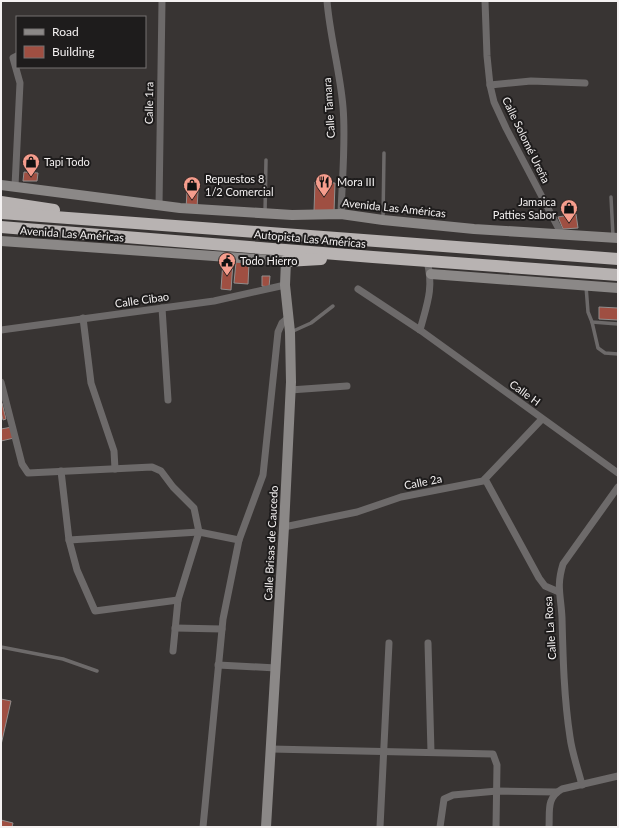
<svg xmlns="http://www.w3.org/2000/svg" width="619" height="828" viewBox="0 0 619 828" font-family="Lato,sans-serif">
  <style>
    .building { fill: #9f4f42; stroke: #938e8d }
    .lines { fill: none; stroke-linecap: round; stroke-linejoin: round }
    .lane { stroke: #6d6a6a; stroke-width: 3.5 }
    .street { stroke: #6d6a6a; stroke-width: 7 }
    .secondary { stroke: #8b8887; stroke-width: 10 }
    .highway { stroke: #b8b3b2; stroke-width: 12 }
    .labels { text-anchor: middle; stroke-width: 4; stroke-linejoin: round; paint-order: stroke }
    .street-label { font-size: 11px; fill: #f4f1f1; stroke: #1e1c1c }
    .poi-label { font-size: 11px; fill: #f4f1f1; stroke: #1e1c1c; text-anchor: start }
  </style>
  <rect width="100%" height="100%" fill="#383433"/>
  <g class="building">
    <path d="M530,141L531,147L525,149L524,143Z"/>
    <path d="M24,172L38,173L37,181H23Z"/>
    <path d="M315,182L335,183L334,212L314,211Z"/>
    <path d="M187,191H198L197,209H186Z"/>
    <path d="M576,214L578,228L563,229L558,217Z"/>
    <path d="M223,261L233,262L231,290L221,289Z"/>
    <path d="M236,262L249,263L248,284L234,283Z"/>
    <path d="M262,276H270L269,287L262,286Z"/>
    <path d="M599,307L618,308V320L599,319Z"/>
    <path d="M2,403L6,419L3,420L1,412V404Z"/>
    <path d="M12,427L14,438L1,441V429Z"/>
    <path d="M1,699L11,701L1,745Z"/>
    <path d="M1,820L13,823L12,827H1Z"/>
  </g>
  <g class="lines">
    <g class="lane">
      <path d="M611,197L613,236"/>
      <path d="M265,213L266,160"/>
      <path d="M383,219L384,153"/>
      <path d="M586,286L588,312L592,322L618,324"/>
      <path d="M592,322L598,348L605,353L618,354"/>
      <path d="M291,332L311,323L333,306"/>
      <path d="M1,647L63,659L97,671"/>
    </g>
    <g class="street">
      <path d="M327,1C330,37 340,71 343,107C346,142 342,179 341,214"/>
      <path d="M485,1L487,56L490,85L494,102L506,128L562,235"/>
      <path d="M490,85L531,81L585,83"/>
      <path d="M15,186L20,83L13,58L17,56"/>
      <path d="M159,206L162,1"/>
      <path d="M358,289L420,330L618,473"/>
      <path d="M162,308L168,400"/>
      <path d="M83,318L91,383L114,451L115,469"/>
      <path d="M1,330L214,301L285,285"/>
      <path d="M420,330C427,304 434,288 427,261"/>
      <path d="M1,382L22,464L28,473L152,467L161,471L173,487L194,508L199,532L178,600L173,651"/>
      <path d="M290,390L347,386"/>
      <path d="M61,471L69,540L77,570L95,611L178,600"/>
      <path d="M485,479L539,578L545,586L559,592"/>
      <path d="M284,527L357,512L401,497L483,481L542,419"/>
      <path d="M69,540L199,532L239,540"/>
      <path d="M175,628L222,629"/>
      <path d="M428,643L431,752"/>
      <path d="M218,665L276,668"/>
      <path d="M271,749L493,754L497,765L496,827"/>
      <path d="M582,785C578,769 572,753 570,737C564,698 563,658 562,618C561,595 556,587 563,564L618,487"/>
      <path d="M203,827L223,619L239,540L263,475L278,332L282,323L288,318"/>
      <path d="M380,827L389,643"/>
      <path d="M440,827L444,799L453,795L497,791L556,792"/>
      <path d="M549,827C550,811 546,798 562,789L618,776"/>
    </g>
    <g class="secondary">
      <path d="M1,185L180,208L292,215L341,214L383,220L474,229L618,238"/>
      <path d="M1,241L286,261L285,285L290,332L291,382L284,527L266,827"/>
      <path d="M431,274L618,288"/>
    </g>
    <g class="highway">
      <path d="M1,202L54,210"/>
      <path d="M1,213L618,259"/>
      <path d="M1,227L373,257L618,275"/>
      <path d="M286,261L321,259"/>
    </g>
  </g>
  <defs>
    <g id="shop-pin" transform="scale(0.9)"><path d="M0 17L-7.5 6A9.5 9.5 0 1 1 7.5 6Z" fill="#f59d8d" stroke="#1e1c1c"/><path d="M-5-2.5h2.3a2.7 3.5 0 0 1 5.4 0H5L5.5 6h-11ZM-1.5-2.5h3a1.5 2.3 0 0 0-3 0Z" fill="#111"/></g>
    <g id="restaurant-pin" transform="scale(0.9)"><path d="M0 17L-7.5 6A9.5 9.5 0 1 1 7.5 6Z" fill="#f59d8d" stroke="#1e1c1c"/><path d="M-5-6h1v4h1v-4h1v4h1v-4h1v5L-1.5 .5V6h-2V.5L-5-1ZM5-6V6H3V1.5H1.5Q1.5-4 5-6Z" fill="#111"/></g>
    <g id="civic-pin" transform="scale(0.9)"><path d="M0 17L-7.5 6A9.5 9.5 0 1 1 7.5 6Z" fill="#f59d8d" stroke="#1e1c1c"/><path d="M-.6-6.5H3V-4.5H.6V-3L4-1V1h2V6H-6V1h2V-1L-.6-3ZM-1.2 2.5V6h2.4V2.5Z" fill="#111"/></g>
  </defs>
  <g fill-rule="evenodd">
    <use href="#shop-pin" x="31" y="162"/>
    <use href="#restaurant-pin" x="324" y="182"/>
    <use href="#shop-pin" x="192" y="185"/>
    <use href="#shop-pin" x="569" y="208"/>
    <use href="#civic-pin" x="227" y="261"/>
  </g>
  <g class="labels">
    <g class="street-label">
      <text transform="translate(149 103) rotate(-89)" y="4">Calle 1ra</text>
      <text transform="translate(329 108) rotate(-94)" y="4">Calle Tamara</text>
      <text transform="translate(526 140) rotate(64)" y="4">Calle Solomé Ureña</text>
      <text transform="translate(394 208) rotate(6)" y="4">Avenida Las Américas</text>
      <text transform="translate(72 234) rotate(4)" y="4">Avenida Las Américas</text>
      <text transform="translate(310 239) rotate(5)" y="4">Autopista Las Américas</text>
      <text transform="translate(142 300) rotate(-8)" y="4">Calle Cibao</text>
      <text transform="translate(525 393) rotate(36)" y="4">Calle H</text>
      <text transform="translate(423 482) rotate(-11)" y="4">Calle 2a</text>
      <text transform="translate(271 543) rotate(-87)" y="4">Calle Brisas de Caucedo</text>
      <text transform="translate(550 628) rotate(-94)" y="4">Calle La Rosa</text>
    </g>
    <g class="poi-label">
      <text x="44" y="166">Tapi Todo</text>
      <text x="205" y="183">Repuestos 8<tspan x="205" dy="13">1/2 Comercial</tspan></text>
      <text x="337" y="186">Mora III</text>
      <text x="556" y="206" text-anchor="end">Jamaica<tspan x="556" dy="13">Patties Sabor</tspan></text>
      <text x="240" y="265">Todo Hierro</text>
    </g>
  </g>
  <rect width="619" height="828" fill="none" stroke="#f4f1f1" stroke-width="4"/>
  <rect x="16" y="16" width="130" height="52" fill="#1e1c1c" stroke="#747171"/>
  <rect x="24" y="29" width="20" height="6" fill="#8b8887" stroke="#747171"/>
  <text x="52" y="36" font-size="12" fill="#f4f1f1">Road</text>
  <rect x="24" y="46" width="20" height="12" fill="#9f4f42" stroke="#747171"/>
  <text x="52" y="56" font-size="12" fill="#f4f1f1">Building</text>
</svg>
